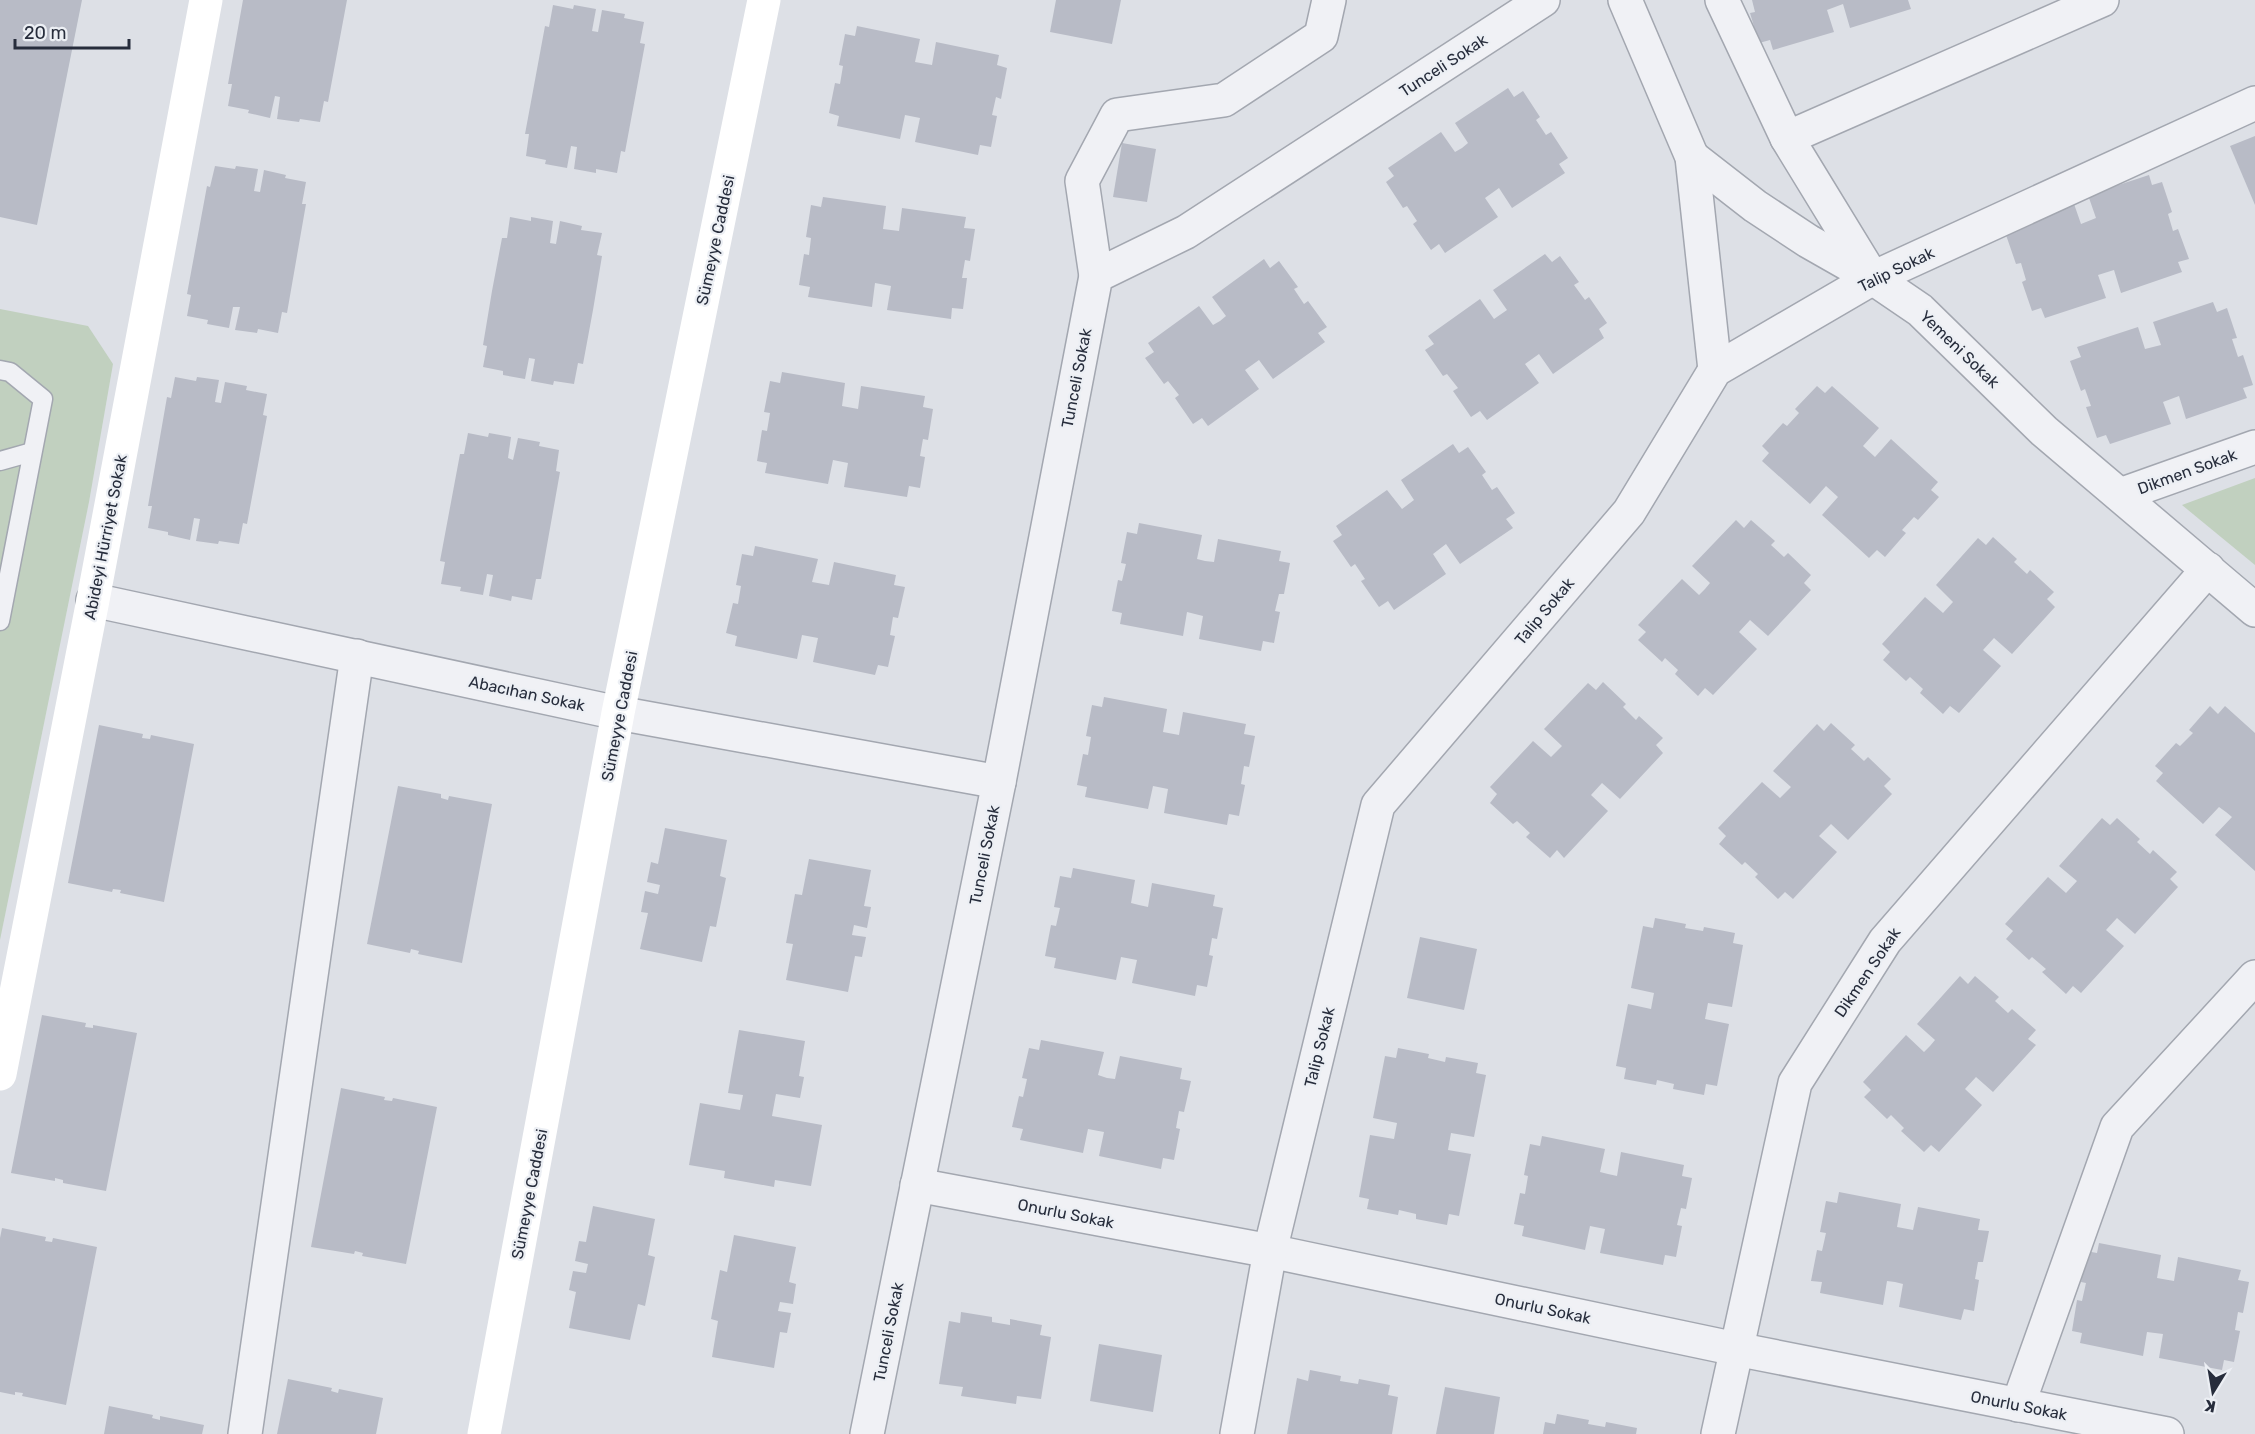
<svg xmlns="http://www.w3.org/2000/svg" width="2255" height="1434" viewBox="0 0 2255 1434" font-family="Rubik,sans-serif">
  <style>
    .green { fill: #c1d0bf }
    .building { fill: #b8bbc6 }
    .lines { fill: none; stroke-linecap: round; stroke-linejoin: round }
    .lane-casing { stroke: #a3a7b0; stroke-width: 21 }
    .street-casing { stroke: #a3a7b0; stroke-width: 36 }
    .lane { stroke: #f0f1f5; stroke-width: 18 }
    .street { stroke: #f0f1f5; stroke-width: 33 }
    .secondary { stroke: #fff; stroke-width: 33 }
    .labels { text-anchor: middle; stroke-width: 4.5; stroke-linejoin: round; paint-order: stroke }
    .street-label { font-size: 16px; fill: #272d3c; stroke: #eceff4 }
  </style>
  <rect width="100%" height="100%" fill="#dde0e6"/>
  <g class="green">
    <path d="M0,309L88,326L113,364L89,502L0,940Z"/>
    <path d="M2255,478V565L2182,505Z"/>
  </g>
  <g class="building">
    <path d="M0,0H82L37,225L0,217Z"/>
    <path d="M243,0H347L328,102L324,101L320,122L300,119L299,122L277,119L280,97L275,96L270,118L248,113L249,110L228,106L232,84H228Z"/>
    <path d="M1056,0H1121L1112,44L1050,32Z"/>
    <path d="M1752,0H1908L1911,9L1850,28L1843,4L1827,10L1834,32L1773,50L1770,40L1759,43L1750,13L1755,12Z"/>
    <path d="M553,5L573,9L574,5L596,9L592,31L598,32L602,10L625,14L624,18L644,22L640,43L645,44L625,152L621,151L617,173L596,169V173L574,169L577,147L571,146L567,168L545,164L546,160L526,156L529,134H525L545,26L549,27Z"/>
    <path d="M857,26L920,39L915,62L932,65L936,42L999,55L997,65L1007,68L1001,99L996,97L992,115L997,116L991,147L980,145L978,155L915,142L920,118L905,115L900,139L837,126L839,116L829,113L835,83L840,84L843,66L839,65L845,34L855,36Z"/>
    <path d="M1508,88L1514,97L1523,91L1540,117L1536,120L1546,135L1551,132L1568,158L1559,164L1565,173L1512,208L1499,188L1485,198L1498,217L1445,253L1439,244L1431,250L1413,224L1417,221L1407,206L1403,208L1386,182L1394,176L1388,168L1441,132L1455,152L1462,148L1468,143L1455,123Z"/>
    <path d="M2255,136V205L2230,146Z"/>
    <path d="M1122,143L1156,149L1147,202L1113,197Z"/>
    <path d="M215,166L235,169L236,166L258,169L254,191L260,192L264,170L286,175L285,178L306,182L302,204H306L287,313L282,312L278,333L258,329L257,333L235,330L240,307H233L229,328L207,324L208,320L187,316L191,295L187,294L207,186L210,187Z"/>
    <path d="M2149,175L2152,185L2162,182L2172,212L2168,214L2173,231L2178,229L2189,259L2178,262L2182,272L2121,293L2114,270L2098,275L2106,298L2045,318L2041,308L2032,311L2022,282L2026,280L2021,263L2016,264L2006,235L2016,231L2013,221L2073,201L2081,224L2096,218L2088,195Z"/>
    <path d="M823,197L886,206L883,229L899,231L902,208L966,217L964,228L975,229L970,261L965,260L962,278H967L963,309L952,308L951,319L887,310L891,286L875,283L872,307L808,297L810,287L799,285L804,254L809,255L811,238L806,237L811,205L821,207Z"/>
    <path d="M510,217L531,221V217L553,221L550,243L556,244L560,221L582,226L581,230L602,233L597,255L602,256L593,310L583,364L578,363L574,384L554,381L553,385L531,381L535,359L529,358L525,379L503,375V371L483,367L487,346L483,345L492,291L502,238H507Z"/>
    <path d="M1545,254L1552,262L1560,256L1579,282L1574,285L1585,300L1589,297L1607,323L1599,329L1604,338L1553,374L1539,354L1525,364L1539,383L1487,420L1480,411L1471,417L1453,391L1458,388L1447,374L1443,376L1425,350L1434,344L1428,336L1480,299L1494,319L1507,310L1493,290Z"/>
    <path d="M1264,259L1270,268L1279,261L1298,287L1294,289L1304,304L1308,301L1327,327L1318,333L1325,342L1273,379L1259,360L1245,370L1259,389L1208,426L1202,418L1193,424L1175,398L1179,395L1168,381L1164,384L1145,358L1154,352L1148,343L1199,306L1213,325L1220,321L1226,316L1212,297Z"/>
    <path d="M2213,302L2217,312L2227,308L2237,338L2232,339L2238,357L2243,355L2253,385L2243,388L2247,398L2186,419L2179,396L2163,402L2171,424L2110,444L2106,435L2097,438L2086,407L2091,406L2085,389L2081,391L2070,361L2081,357L2077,347L2138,327L2145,349L2161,345L2153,322Z"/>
    <path d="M782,372L845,383L842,406L858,409L861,386L925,396L923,407L933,409L928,440L923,439L920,456L925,457L920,488L909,486L907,497L844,487L848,463L833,460L828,484L765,473L767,463L757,461L762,430L767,431L770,413L764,412L770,381L780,383Z"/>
    <path d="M175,377L196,381L197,377L219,380L215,402L221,403L225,382L247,386L246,390L267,394L263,415L267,416L247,524L243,523L239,544L219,541L218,544L196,541L200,519L194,518L190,540L168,535V532L148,528L152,506H148L167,397L171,398Z"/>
    <path d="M1817,386L1825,393L1832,386L1879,428L1863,446L1875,457L1891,439L1938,482L1931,490L1939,497L1918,520L1914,517L1902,530L1906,533L1885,557L1877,550L1869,558L1822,515L1838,497L1826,486L1810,504L1762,461L1769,453L1762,446L1783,423L1787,426L1799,413L1795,409Z"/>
    <path d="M468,433L488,437L489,433L511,437L508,458L513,460L518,438L540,442L539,446L559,450L556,471L560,472L541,579H536L532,600L512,596L511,601L489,596L493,575L487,574L483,595L460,591L461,587L441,584L445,562L440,561L460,454H464Z"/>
    <path d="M1453,444L1459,453L1468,447L1486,472L1482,475L1492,490L1497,487L1515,513L1506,519L1513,528L1460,564L1446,544L1433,554L1446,574L1394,610L1388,601L1379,607L1361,581L1365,579L1355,564L1351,567L1333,541L1342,535L1336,526L1387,490L1402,509L1414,500L1401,480Z"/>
    <path d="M1736,520L1744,528L1751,520L1775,541L1771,545L1784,557L1788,553L1811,575L1804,583L1811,590L1768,636L1750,620L1739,632L1757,649L1713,695L1705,688L1698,696L1675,674L1678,670L1665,658L1662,662L1638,640L1646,632L1638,625L1682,579L1699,595L1705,589L1710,583L1692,566Z"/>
    <path d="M1139,523L1202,535L1197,559L1205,561L1214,562L1218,539L1281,551L1279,561L1290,563L1284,594H1279L1275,611L1280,612L1274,643L1263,641L1261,651L1199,639L1203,616L1187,612L1183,636L1120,624L1122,613L1112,611L1118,580L1122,581L1126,564L1121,563L1127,532L1137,534Z"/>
    <path d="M1993,537L2017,559L2014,562L2027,574L2030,570L2054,592L2047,599L2055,607L2012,654L1994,638L1983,650L2001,666L1959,713L1950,706L1943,714L1920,693L1923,689L1910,677L1906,681L1883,660L1890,652L1882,644L1925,597L1943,613L1953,602L1936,585L1978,538L1986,545Z"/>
    <path d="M755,546L818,559L812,582L829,585L834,562L896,575L894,585L905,587L898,618L893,617L890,635L895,636L888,667L878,665L875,675L813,662L818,638L802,635L797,659L735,646L737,636L726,633L733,603L738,604L741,586L736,585L742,554L753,556Z"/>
    <path d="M1603,682L1626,704L1623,707L1636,720L1639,716L1663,738L1656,745L1663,753L1620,799L1602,783L1591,795L1608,811L1564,858L1557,850L1550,858L1526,837L1530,833L1517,821L1513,824L1490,803L1497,794L1490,787L1533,741L1551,757L1562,746L1544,729L1588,683L1596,690Z"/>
    <path d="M1104,697L1167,709L1163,732L1179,735L1183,712L1246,724L1244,734L1255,736L1249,767L1244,766L1241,784L1245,785L1239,816L1229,814L1227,825L1164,813L1168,789L1153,786L1148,809L1085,797L1087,787L1077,785L1083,754L1088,755L1091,737L1086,736L1092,705L1102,707Z"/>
    <path d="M2210,706L2218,714L2225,706L2255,733V871L2215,835L2232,817L2226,812L2219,807L2203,824L2156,781L2163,773L2155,766L2176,743L2180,746L2193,733L2189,730Z"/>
    <path d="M1831,723L1855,745L1851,749L1864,761L1868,757L1891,779L1884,786L1892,794L1848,840L1831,824L1819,836L1837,852L1793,899L1785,892L1778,899L1755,877L1758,874L1745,862L1742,865L1719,844L1726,836L1718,828L1762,782L1780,798L1791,787L1773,771L1817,724L1824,731Z"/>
    <path d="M99,725L143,734L142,738L150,739L151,735L194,744L164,902L120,893L121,890L113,889L112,892L68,883Z"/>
    <path d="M398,786L441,794V798L448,800L449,796L492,804L462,963L418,954L419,951L411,949L410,953L367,944Z"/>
    <path d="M2102,818L2110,825L2117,818L2140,839L2137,842L2150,854L2153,850L2177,872L2170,879L2178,887L2135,934L2117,918L2106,930L2124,946L2081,993L2073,986L2066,994L2042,972L2046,969L2032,957L2029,960L2006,939L2013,931L2005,924L2048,877L2066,893L2077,881L2059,866Z"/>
    <path d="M665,828L727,840L720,876L726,878L716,927L710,926L702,962L640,949L648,913L641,912L645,891L658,894L660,885L647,882L651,862L658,864Z"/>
    <path d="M809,859L871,870L864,906L871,907L867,928L854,925L852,935L866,937L862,957L855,956L848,992L786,980L793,944L786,943L795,894L802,895Z"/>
    <path d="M1073,868L1135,880L1131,903L1139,905L1148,907L1152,883L1215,895L1213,906L1223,908L1217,939L1212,938L1209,955L1213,956L1207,987L1197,985L1195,996L1132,983L1137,960L1121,957L1116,980L1054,968L1056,958L1045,956L1051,925L1056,926L1060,908L1054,907L1060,876L1071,878Z"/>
    <path d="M1655,918L1686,924L1685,928L1703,931L1704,927L1735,933L1733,943L1743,945L1732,1007L1708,1003L1705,1019L1729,1024L1717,1086L1706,1084L1704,1095L1673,1089L1674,1084L1657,1080L1656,1085L1624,1079L1626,1068L1616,1066L1628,1004L1651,1009L1654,993L1631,988L1643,926L1653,928Z"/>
    <path d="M1420,937L1477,949L1464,1010L1407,998Z"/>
    <path d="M1960,976L1968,984L1975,976L1999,997L1995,1001L2008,1013L2012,1009L2036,1030L2028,1039L2036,1045L1993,1092L1976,1077L1965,1089L1982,1105L1939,1152L1931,1145L1924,1152L1901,1131L1904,1128L1891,1115L1887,1119L1864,1097L1871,1090L1863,1082L1906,1035L1924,1052L1930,1046L1935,1040L1917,1024Z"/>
    <path d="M42,1015L86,1023L85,1027L93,1028V1025L137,1033L106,1191L63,1183V1180L55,1178V1181L11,1173Z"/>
    <path d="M739,1030L805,1041L799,1076L804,1077L800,1098L776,1094L772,1116L822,1125L811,1186L775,1180L774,1187L724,1178L725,1171L689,1165L700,1103L740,1110L743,1095L728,1093Z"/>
    <path d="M1041,1040L1104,1052L1098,1075L1107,1078L1115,1079L1120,1056L1182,1068L1180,1079L1191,1081L1184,1112L1179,1111L1176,1128L1180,1129L1174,1160L1163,1158L1161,1169L1099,1156L1104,1132L1088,1129L1083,1153L1020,1140L1023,1129L1012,1127L1019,1096L1023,1097L1027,1079L1022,1078L1029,1048L1039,1050Z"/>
    <path d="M1398,1048L1429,1054L1428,1058L1445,1062L1446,1057L1478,1063L1476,1073L1486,1075L1474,1137L1451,1133L1448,1150L1471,1154L1459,1216L1449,1214L1447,1225L1416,1219V1214L1399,1210L1398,1215L1367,1209L1369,1199L1359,1197L1370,1135L1394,1139L1397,1123L1373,1118L1385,1056L1396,1058Z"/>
    <path d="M341,1088L385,1097L384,1100L392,1101L393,1098L437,1107L406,1264L362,1256L363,1253L355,1251L354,1254L311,1247Z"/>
    <path d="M1542,1136L1605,1149L1600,1172L1608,1174L1617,1176L1621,1152L1684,1165L1682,1176L1692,1178L1686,1209L1681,1208L1677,1225L1682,1226L1676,1257L1665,1255L1663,1265L1600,1253L1605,1229L1590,1226L1585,1250L1522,1236L1524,1226L1514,1224L1520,1193L1525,1194L1528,1176L1524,1175L1530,1144L1540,1146Z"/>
    <path d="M1839,1192L1901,1204L1897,1227L1913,1230L1918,1207L1980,1219L1978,1230L1989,1231L1983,1262H1978L1975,1279L1979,1280L1974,1311L1964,1309L1961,1320L1899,1307L1903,1284L1895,1282L1887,1281L1883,1305L1820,1293L1822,1282L1811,1281L1817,1250L1822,1251L1826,1233L1820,1232L1826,1201L1837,1203Z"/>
    <path d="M593,1206L655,1219L648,1255L655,1257L645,1306L638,1304L630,1340L569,1328L576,1292L569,1290L573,1271L586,1273L588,1264L575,1261L579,1241L586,1242Z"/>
    <path d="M2,1228L46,1237L45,1241L52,1242L53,1238L97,1247L66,1405L22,1396L23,1393L15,1392V1395L0,1392V1238Z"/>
    <path d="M734,1235L796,1247L789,1282L796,1284L793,1304L780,1302L778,1311L791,1313L787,1333L780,1332L774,1368L712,1357L718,1321L711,1319L720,1270L727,1272Z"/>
    <path d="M2099,1243L2161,1255L2157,1278L2174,1281L2178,1257L2241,1270L2238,1280L2249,1282L2243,1313L2238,1312L2235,1330L2240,1331L2234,1362L2224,1360L2222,1370L2159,1358L2163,1334L2147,1332L2143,1356L2080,1343L2082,1333L2072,1331L2077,1300L2082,1301L2086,1283L2081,1282L2086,1251L2097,1253Z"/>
    <path d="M961,1312L992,1317V1322L1010,1325V1319L1042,1325L1040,1335L1051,1337L1041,1399L1017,1396L1016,1404L961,1396L963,1387L939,1384L949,1321L960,1323Z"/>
    <path d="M1099,1344L1162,1355L1153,1412L1090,1401Z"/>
    <path d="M1310,1370L1341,1376L1340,1381L1358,1384L1359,1379L1390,1385L1388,1395L1398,1397L1392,1434H1287L1297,1378L1308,1381Z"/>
    <path d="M288,1379L332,1388L331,1391L338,1393L339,1389L383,1398L376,1434H277Z"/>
    <path d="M1445,1387L1500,1397L1494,1434H1436Z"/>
    <path d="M109,1406L153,1415L152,1418L160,1420V1416L204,1425L202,1434H104Z"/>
    <path d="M1557,1414L1589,1420L1588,1424L1605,1427L1606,1422L1637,1428L1636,1434H1543L1545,1422L1555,1424Z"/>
  </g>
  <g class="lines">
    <g class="lane-casing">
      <g id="lane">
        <path d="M0,370L10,372L43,399L0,621"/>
        <path d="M0,461L32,452"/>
      </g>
    </g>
    <g class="street-casing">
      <g id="street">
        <path d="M1625,0L1692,157L1715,370"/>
        <path d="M1722,0L1787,138L1872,277"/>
        <path d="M1787,138L2102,0"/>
        <path d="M1692,157L1755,206L1808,241L1873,278L1920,310L2044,431L2255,610"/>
        <path d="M1096,276L1082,181L1117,115L1224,100L1321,36L1329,0"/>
        <path d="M2120,495L2255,447"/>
        <path d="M93,600L618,713L999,782"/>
        <path d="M917,1185L1270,1251L1736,1349L2167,1434"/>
        <path d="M2018,1405L2117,1127L2255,977"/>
        <path d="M245,1434L357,656"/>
        <path d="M867,1434L999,782L1096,276L1186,232L1543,0"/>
        <path d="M1237,1434L1270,1251L1378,805L1629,512L1715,370L1873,278L2255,103"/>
        <path d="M1718,1434L1795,1083L1885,941L2208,569"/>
      </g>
    </g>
    <use href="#lane" class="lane"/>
    <use href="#street" class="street"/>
    <g class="secondary">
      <path d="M0,1074L93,600L206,0"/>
      <path d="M484,1434L618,713L764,0"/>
    </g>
  </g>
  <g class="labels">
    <g class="street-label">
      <text transform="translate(1443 65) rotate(-33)" y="6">Tunceli Sokak</text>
      <text transform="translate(715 240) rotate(-78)" y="6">Sümeyye Caddesi</text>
      <text transform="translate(1896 269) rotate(-26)" y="6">Talip Sokak</text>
      <text transform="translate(1960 349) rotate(44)" y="6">Yemeni Sokak</text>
      <text transform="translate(1076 378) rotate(-79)" y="6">Tunceli Sokak</text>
      <text transform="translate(2187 471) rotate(-20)" y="6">Dikmen Sokak</text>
      <text transform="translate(105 537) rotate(-79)" y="6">Abideyi Hürriyet Sokak</text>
      <text transform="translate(1544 611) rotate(-50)" y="6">Talip Sokak</text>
      <text transform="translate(527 693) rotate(12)" y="6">Abacıhan Sokak</text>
      <text transform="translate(619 716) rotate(-79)" y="6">Sümeyye Caddesi</text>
      <text transform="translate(984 855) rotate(-79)" y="6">Tunceli Sokak</text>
      <text transform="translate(1867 972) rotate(-56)" y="6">Dikmen Sokak</text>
      <text transform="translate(1319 1047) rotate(-76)" y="6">Talip Sokak</text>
      <text transform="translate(529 1194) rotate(-79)" y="6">Sümeyye Caddesi</text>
      <text transform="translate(1066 1213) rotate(11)" y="6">Onurlu Sokak</text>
      <text transform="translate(1543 1308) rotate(12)" y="6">Onurlu Sokak</text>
      <text transform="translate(888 1332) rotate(-79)" y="6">Tunceli Sokak</text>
      <text transform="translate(2019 1405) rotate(11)" y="6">Onurlu Sokak</text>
    </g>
  </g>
  <g transform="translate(2213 1392) rotate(191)" stroke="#eceff4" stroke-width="4.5" paint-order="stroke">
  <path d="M0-4.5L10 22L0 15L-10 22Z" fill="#272d3c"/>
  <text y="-9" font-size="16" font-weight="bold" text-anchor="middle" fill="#272d3c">K</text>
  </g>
  <path d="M15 39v9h114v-9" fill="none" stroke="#272d3c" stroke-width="3"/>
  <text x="24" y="39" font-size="18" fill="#272d3c" stroke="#eceff4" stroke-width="4.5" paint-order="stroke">20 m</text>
</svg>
